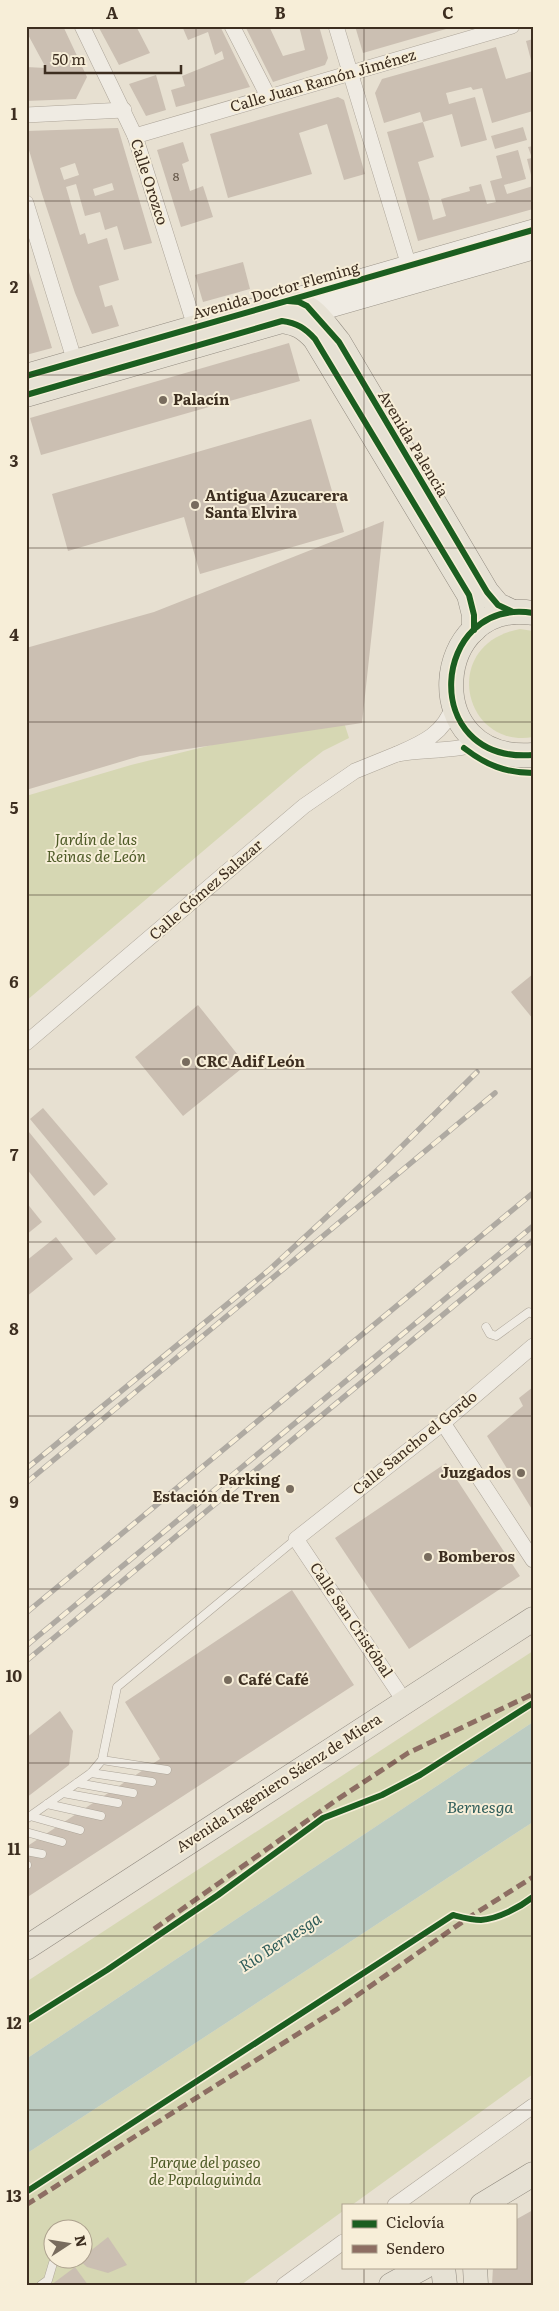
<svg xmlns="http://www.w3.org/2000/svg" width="559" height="2311" viewBox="0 0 559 2311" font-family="Literata,serif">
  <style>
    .green { fill: #d6d7b3; fill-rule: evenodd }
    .water { fill: #bcccc2 }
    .building { fill: #cbbfb2; fill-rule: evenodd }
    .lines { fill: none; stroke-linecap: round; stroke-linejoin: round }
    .lane-casing { stroke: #ada599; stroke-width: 9 }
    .street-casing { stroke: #ada599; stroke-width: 16 }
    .secondary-casing { stroke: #9c958a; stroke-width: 22 }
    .primary-casing { stroke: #928b80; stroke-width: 25 }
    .lane { stroke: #efebe3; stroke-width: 8 }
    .street { stroke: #efebe3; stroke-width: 15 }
    .secondary { stroke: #efebe3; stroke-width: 21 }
    .primary { stroke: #e6e1d4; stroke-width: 24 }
    .rail-casing { stroke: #afaaa2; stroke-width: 5.5 }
    .rail { stroke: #f7eed8; stroke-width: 4; stroke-dasharray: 11; stroke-linecap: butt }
    .quiet { stroke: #8d6e63; stroke-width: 5; stroke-dasharray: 10 5; stroke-linecap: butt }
    .cycleway-casing { stroke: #f7eed8; stroke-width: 9 }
    .cycleway { stroke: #1b5e20; stroke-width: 6 }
    .grid { fill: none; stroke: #3d2e20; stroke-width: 1; stroke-opacity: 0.55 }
    .poi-dot { fill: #786c5e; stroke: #f7eed8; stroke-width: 2 }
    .labels { text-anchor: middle; stroke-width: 4; stroke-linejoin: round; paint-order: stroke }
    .number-label { font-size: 12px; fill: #605244 }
    .street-label { font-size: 15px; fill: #3d2e20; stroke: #f7eed8 }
    .poi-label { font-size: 15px; font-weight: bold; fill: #3d2e20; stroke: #f7eed8; text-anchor: start }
    .park-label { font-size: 15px; font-style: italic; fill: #4d5a26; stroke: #f7eed8 }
    .water-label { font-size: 16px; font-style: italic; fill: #2f5d5a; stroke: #f7eed8 }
    .neatline { fill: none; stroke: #3d2e20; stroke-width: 2 }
    .grid-label { font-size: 16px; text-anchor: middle; font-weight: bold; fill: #3d2e20 }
  </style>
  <rect width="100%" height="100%" fill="#e7e0d1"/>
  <g class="green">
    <path d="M520,629L533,631V737C463,749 439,644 520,629Z"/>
    <path d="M341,713L349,738L323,751L300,769L26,1001V796L131,765Z"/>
    <path d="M533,1651V1722L26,2059V1982Z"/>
    <path d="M533,1822V2074L352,2205H343V2211L241,2285H26V2154ZM52,2228H82V2258H52Z"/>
  </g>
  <path class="water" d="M533,1722V1822L26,2154V2059Z"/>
  <g class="building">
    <path d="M26,26H63L87,77L76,99L26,101V67L46,68L26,31Z"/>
    <path d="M98,26H136L150,53L119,65Z"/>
    <path d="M182,26H220L250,87L176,107L171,90L185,86L182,76L224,59L222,51L215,55L208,32L188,40Z"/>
    <path d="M245,26H269L283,56L305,50L299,26H319L328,58L325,65L273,82Z"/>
    <path d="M355,26H453V27L363,53Z"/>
    <path d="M533,39V64H532L526,41Z"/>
    <path d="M496,47L506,79L533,71V111L492,123L482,88L473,90L471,87L446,93L449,104L475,97L487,140L461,147L452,114L423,122L420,112L384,123L375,93L382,79Z"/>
    <path d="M156,75L166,110L146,116L129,84Z"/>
    <path d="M338,97L344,100L365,174L344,180L327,124L299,133L312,174L228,198L210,134Z"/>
    <path d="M423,122L434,157L418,162L430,200H428L433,220L446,216L441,199L470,191L469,187L481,184L487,204L496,202L490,181L502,178L496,156L518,150L526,179L504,185L507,194L533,186V209L418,241L387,132Z"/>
    <path d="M523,127L527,140L495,149L491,136Z"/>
    <path d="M118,128L152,243L124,250L117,226L105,230L100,212L85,216L76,184L66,187L80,235L85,233L88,244L107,238L119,280L99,286L105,307L112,305L119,326L92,334L75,293L42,194L26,140V131ZM75,163L79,175L64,180L60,168ZM112,183L114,190L95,196L93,189Z"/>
    <path d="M183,142L189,161L182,164L190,191L203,186L213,217L181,227L157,150Z"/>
    <path d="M533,146V179H532L527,159L532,158L528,147Z"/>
    <path d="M26,262L52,348L26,355Z"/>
    <path d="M243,262L250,289L203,302L195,275Z"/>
    <path d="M289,343L300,381L41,455L30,418Z"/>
    <path d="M311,419L344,532L200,574L184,517L68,551L52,494Z"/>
    <path d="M384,521L362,723L140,756L26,790V648L154,612Z"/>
    <path d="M533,974V1019L511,992Z"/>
    <path d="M198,1005L246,1065L183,1116L135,1057Z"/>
    <path d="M43,1108L108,1184L94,1196L30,1119Z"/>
    <path d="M29,1132L116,1239L96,1255L26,1168V1134Z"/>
    <path d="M26,1202L42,1222L26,1235Z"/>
    <path d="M56,1237L73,1259L26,1297V1261Z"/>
    <path d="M533,1387V1511L487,1436L523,1406L519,1398Z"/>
    <path d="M446,1463L520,1576L409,1649L335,1538Z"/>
    <path d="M292,1590L354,1685L26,1898V1847L160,1759L125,1702Z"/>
    <path d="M60,1711L73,1731L69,1765L26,1798V1738Z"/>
    <path d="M533,2210V2285H492L493,2267H515V2220Z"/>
    <path d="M108,2237L127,2265L108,2273L87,2267L79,2260Z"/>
    <path d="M75,2267L88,2285H51Z"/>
  </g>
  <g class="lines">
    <g class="lane-casing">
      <g id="lane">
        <path d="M486,1327L490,1334L496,1336L529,1312L533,1314"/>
        <path d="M102,1760L167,1770"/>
        <path d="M91,1773L152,1782"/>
        <path d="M77,1783L133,1793"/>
        <path d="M63,1793L118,1803"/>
        <path d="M47,1804L101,1816"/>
        <path d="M30,1816L80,1830"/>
        <path d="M26,1819L91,1773L102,1760L117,1687L296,1539"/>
        <path d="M26,1832L62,1842"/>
        <path d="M26,1851L42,1854"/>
        <path d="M26,1865H27"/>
        <path d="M41,2285L48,2280L53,2263"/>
      </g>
    </g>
    <g class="street-casing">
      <g id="street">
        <path d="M82,26L135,136L198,336"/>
        <path d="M232,26L268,96"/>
        <path d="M336,26L409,266"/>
        <path d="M26,115L124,110"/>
        <path d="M135,136L512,26"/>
        <path d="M26,203L75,362"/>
        <path d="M453,706C444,734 422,743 397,754C425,749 453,752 480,743"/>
        <path d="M26,1043L304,806L355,771L397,754"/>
        <path d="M443,1423L533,1560"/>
        <path d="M405,1702L296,1539L443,1423L533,1346"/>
        <path d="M395,2205L533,2106"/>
        <path d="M284,2285L343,2242"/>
      </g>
    </g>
    <g class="secondary-casing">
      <g id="secondary">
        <path d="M283,302L533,230"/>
        <path d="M299,316L533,249"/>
      </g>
    </g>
    <g class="primary-casing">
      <g id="primary">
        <path d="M26,376L283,302C311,300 323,323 339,342L487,592L498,605L513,612"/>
        <path d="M26,395L282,321C297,323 305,328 315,339L469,595L474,615V630"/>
        <path d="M533,613C431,597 417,764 533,755"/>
        <path d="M26,1948L533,1619"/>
        <path d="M482,2205L533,2174"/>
        <path d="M443,2267L445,2285"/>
        <path d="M475,2267L476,2285"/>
        <path d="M391,2285L424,2267"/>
      </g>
    </g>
    <use href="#lane" class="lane"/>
    <use href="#street" class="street"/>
    <use href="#secondary" class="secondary"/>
    <use href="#primary" class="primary"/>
    <g class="rail-casing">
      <g id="rail">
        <path d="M26,1469L269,1270L384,1164L477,1072"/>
        <path d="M26,1483L495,1093"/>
        <path d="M26,1613L533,1193"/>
        <path d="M26,1646L533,1226"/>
        <path d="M26,1661L533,1240"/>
      </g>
    </g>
    <use href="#rail" class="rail"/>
    <g class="quiet">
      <path d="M154,1929L335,1801L408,1753L533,1694"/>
      <path d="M26,2205L339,2008L468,1918L533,1877"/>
    </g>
    <g class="cycleway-casing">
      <g id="cycleway">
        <path d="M288,301L299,302L307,306L339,342L487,592L498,605L513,612"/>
        <path d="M26,376L533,230"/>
        <path d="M26,395L282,321C297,323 305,328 315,339L469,595L474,615V630"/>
        <path d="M533,613C431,597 417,764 533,755"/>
        <path d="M464,748C486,765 506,773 533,773"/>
        <path d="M26,2021L107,1970L218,1895L323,1818L382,1795L420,1775L533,1703"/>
        <path d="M26,2192L453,1915C461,1917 472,1920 481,1920C498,1919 520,1907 533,1897"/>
      </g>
    </g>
    <use href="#cycleway" class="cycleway"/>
  </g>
  <path class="grid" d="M196,26V2285M364,26V2205M26,201H533M26,375H533M26,548H533M26,722H533M26,895H533M26,1069H533M26,1242H533M26,1416H533M26,1589H533M26,1763H533M26,1936H533M26,2110H533M364,2267V2285"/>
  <g class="poi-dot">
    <circle cx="163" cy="400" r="5"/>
    <circle cx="195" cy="505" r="5"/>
    <circle cx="186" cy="1062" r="5"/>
    <circle cx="521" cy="1473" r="5"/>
    <circle cx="290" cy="1489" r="5"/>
    <circle cx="428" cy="1557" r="5"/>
    <circle cx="228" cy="1680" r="5"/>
  </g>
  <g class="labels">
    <g class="number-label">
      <text x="176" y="181">8</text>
    </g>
    <g class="street-label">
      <text transform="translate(323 81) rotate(-16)" y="5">Calle Juan Ramón Jiménez</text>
      <text transform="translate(149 182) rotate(72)" y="5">Calle Orozco</text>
      <text transform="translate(276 291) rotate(-16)" y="5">Avenida Doctor Fleming</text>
      <text transform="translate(413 444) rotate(59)" y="5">Avenida Palencia</text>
      <text transform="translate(206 890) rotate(-41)" y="5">Calle Gómez Salazar</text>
      <text transform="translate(415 1443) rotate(-39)" y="5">Calle Sancho el Gordo</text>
      <text transform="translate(351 1620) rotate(56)" y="5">Calle San Cristóbal</text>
      <text transform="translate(279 1783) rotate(-33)" y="5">Avenida Ingeniero Sáenz de Miera</text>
    </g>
    <g class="poi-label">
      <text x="173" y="405">Palacín</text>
      <text x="205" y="501">Antigua Azucarera<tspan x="205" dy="17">Santa Elvira</tspan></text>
      <text x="196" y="1067">CRC Adif León</text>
      <text x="511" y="1478" text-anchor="end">Juzgados</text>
      <text x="280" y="1485" text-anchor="end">Parking<tspan x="280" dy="17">Estación de Tren</tspan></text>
      <text x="438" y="1562">Bomberos</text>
      <text x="238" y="1685">Café Café</text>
    </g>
    <g class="park-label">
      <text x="96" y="845">Jardín de las<tspan x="96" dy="17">Reinas de León</tspan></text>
      <text x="205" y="2168">Parque del paseo<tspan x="205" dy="17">de Papalaguinda</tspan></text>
    </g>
    <g class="water-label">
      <text x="480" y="1813">Bernesga</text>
      <text transform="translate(280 1942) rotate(-33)" y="6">Río Bernesga</text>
    </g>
  </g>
  <rect width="559" height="2311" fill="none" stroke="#f7eed8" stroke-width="55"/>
  <rect x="342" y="2204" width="175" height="65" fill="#f7eed8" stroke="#ada18e"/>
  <rect x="352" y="2220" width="25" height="8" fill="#1b5e20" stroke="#ada18e"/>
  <text x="386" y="2228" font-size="15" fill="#3d2e20">Ciclovía</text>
  <rect x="352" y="2245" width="25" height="8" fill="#8d6e63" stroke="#ada18e"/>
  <text x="386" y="2254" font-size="15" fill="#3d2e20">Sendero</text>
  <g transform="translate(68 2244) rotate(78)"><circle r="24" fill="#f7eed8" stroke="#ada18e"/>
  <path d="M0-4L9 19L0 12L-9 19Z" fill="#786c5e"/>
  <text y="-8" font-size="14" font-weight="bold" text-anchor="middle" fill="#3d2e20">N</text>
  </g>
  <path d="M45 65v8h136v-8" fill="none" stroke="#3d2e20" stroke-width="2.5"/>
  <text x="52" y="65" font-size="15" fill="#3d2e20" stroke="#f7eed8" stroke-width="4" paint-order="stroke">50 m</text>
  <rect x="28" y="28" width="504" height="2256" class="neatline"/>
  <g class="grid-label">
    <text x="112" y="19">A</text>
    <text x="280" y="19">B</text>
    <text x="448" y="19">C</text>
    <text x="14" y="120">1</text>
    <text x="14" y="293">2</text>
    <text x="14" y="467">3</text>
    <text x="14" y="641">4</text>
    <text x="14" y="814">5</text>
    <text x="14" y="988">6</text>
    <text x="14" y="1161">7</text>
    <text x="14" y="1335">8</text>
    <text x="14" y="1508">9</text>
    <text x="14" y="1682">10</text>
    <text x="14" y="1855">11</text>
    <text x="14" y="2029">12</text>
    <text x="14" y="2202">13</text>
  </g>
</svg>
